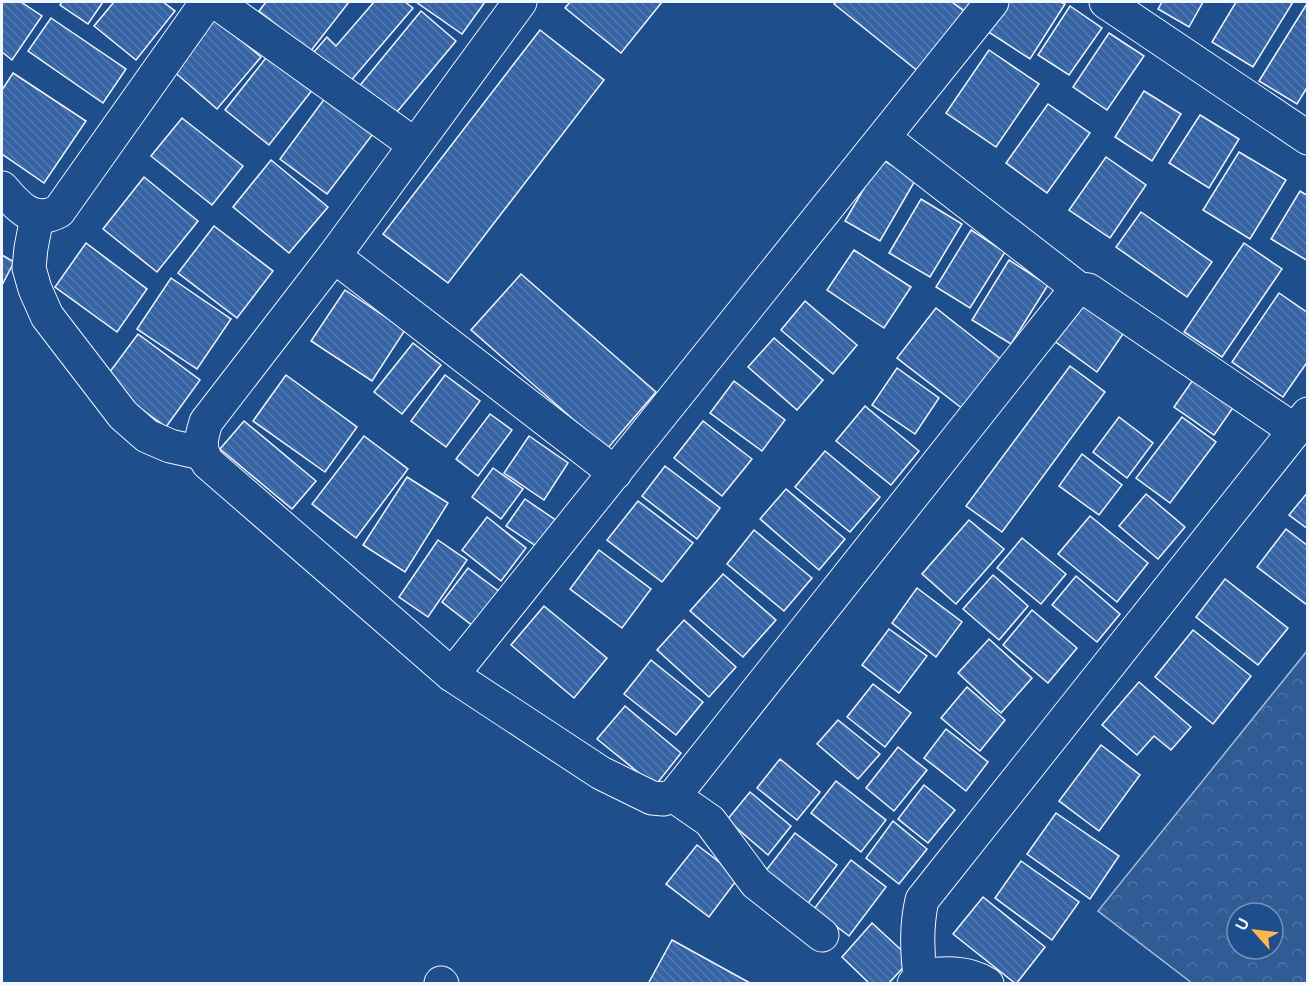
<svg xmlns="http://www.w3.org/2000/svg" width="1309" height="985" viewBox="0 0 1309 985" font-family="Figtree,sans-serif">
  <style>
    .forest { fill: url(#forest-crowns); stroke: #a8bbd7; stroke-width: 1.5; fill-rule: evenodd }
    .building { fill: url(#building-back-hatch); stroke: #f2f6ff; stroke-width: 1.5 }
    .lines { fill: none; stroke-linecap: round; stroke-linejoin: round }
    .minor-casing { stroke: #f2f6ff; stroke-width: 35 }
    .minor { stroke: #1f4e8c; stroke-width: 33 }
  </style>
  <defs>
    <pattern id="forest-crowns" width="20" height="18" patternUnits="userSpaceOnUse" patternTransform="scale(1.5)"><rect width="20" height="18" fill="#305b95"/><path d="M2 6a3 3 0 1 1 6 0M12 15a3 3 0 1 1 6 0" fill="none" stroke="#4e73a5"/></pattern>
    <pattern id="building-back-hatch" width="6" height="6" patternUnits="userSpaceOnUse" patternTransform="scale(1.5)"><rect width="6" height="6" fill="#3563a3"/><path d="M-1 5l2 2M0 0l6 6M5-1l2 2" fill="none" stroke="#537ab1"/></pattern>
  </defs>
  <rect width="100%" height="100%" fill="#1f4e8c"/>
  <path class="forest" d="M1307,651V983H1192L1098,911ZM1237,913H1273V949H1237Z"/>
  <g class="building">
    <path d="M2,2H21L42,16L12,60L2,52Z"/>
    <path d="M62,2H103L88,24L60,5Z"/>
    <path d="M114,2H163L175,11L136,60L94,26Z"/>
    <path d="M266,2H349L310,52L259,11Z"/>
    <path d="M374,2H405L413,8L349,83L314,52L327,37L336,46Z"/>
    <path d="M416,2H485L462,34Z"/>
    <path d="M570,2H662L621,53L565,8Z"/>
    <path d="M836,2H952L967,13L919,72L834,4Z"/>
    <path d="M952,2H976L967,13Z"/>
    <path d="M1006,2H1060L1065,4L1030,59L987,31Z"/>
    <path d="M1162,2H1203L1189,27L1158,9Z"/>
    <path d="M1236,2H1293L1253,67L1212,42Z"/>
    <path d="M1308,2V86L1297,104L1259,81Z"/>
    <path d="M1070,6L1102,28L1069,75L1038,55Z"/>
    <path d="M421,11L456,41L392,118L357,89Z"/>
    <path d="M51,18L126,69L103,103L28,51Z"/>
    <path d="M214,18L261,57L217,109L171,69Z"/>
    <path d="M540,30L604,80L448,283L383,234Z"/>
    <path d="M1109,33L1144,56L1107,110L1073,87Z"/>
    <path d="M989,50L1039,84L996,147L946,113Z"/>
    <path d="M269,54L313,89L269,145L225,110Z"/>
    <path d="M13,73L86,121L44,183L2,154V90Z"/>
    <path d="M1144,91L1181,114L1152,161L1115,137Z"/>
    <path d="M328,94L376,130L327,194L280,159Z"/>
    <path d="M1048,104L1090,133L1047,193L1006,163Z"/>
    <path d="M1200,115L1239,139L1209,188L1169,163Z"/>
    <path d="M182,118L243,166L212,205L151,156Z"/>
    <path d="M1239,152L1286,180L1250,239L1203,210Z"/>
    <path d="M1106,157L1146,185L1110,238L1069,210Z"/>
    <path d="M881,159L916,179L880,241L845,221Z"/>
    <path d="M271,160L328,207L289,253L233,207Z"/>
    <path d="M144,177L198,221L157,272L103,229Z"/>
    <path d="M1300,191L1308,196V261L1271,239Z"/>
    <path d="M921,199L962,224L930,277L889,253Z"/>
    <path d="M1141,212L1212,262L1187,297L1116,247Z"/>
    <path d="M214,226L273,271L237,318L178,273Z"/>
    <path d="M971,230L1005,252L970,308L936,287Z"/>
    <path d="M86,243L147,289L117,332L55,287Z"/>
    <path d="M1244,243L1282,269L1222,357L1184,332Z"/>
    <path d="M854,250L911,287L884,328L827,290Z"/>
    <path d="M2,255L14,262L2,285Z"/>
    <path d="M1009,260L1048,285L1011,344L972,320Z"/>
    <path d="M521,274L656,392L607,449L471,330Z"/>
    <path d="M171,278L231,319L197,369L137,329Z"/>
    <path d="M345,290L405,330L372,381L311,341Z"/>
    <path d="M1279,293L1308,313V361L1283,397L1232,362Z"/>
    <path d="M1080,300L1125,331L1097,372L1053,340Z"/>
    <path d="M805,301L857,345L833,374L781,330Z"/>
    <path d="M936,308L1002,360L963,409L897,358Z"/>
    <path d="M138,334L200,380L166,427L103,381Z"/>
    <path d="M774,338L823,380L797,410L748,367Z"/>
    <path d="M413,343L441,365L402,414L374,392Z"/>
    <path d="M1070,366L1105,392L1002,532L966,506Z"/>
    <path d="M897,368L939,398L915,434L872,405Z"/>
    <path d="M1197,374L1237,402L1214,435L1174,407Z"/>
    <path d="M286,375L357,427L325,472L253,421Z"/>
    <path d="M445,375L480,401L446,447L411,421Z"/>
    <path d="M734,381L785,420L762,451L710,413Z"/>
    <path d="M865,406L919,451L891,485L836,441Z"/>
    <path d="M490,414L512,430L478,476L456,459Z"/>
    <path d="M1119,417L1153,443L1127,478L1093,452Z"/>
    <path d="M1182,417L1216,442L1170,503L1136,478Z"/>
    <path d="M244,421L316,481L292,509L220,449Z"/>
    <path d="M703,421L752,459L722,496L674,458Z"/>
    <path d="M364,436L408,469L356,538L312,504Z"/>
    <path d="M529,436L568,463L544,500L504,473Z"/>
    <path d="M825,451L880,497L850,532L795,487Z"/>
    <path d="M1082,454L1122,485L1099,515L1059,486Z"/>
    <path d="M665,466L720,508L697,539L642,496Z"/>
    <path d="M493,468L523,489L501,519L472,497Z"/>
    <path d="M407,477L448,503L405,572L363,545Z"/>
    <path d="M786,489L845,539L819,570L760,519Z"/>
    <path d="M1308,492V529L1289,515Z"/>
    <path d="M1146,494L1185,527L1158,559L1119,526Z"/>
    <path d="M525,499L557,521L539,548L506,526Z"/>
    <path d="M638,501L693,543L662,582L607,540Z"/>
    <path d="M1090,516L1148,563L1117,602L1058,554Z"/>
    <path d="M487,517L526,548L501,581L462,550Z"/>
    <path d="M969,520L1004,549L956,604L922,574Z"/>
    <path d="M1286,529L1308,546L1307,605L1257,567Z"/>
    <path d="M754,530L812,578L784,611L727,564Z"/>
    <path d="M1022,538L1066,574L1041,604L997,568Z"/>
    <path d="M438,540L467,560L428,617L399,597Z"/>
    <path d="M599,550L651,589L622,628L570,589Z"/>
    <path d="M468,568L504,595L478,630L442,602Z"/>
    <path d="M723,574L776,620L743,657L690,611Z"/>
    <path d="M993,575L1028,606L999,640L963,609Z"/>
    <path d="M1076,576L1120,614L1097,642L1052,605Z"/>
    <path d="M1225,579L1288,628L1258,665L1196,617Z"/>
    <path d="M917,588L962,622L936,657L892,623Z"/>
    <path d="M544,606L607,658L574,698L511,645Z"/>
    <path d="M1032,610L1077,648L1048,683L1003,645Z"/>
    <path d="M684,620L736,667L709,697L657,650Z"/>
    <path d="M889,629L927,656L899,693L862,665Z"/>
    <path d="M1193,630L1251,676L1213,724L1155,677Z"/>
    <path d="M989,639L1032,678L1001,713L958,673Z"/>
    <path d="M651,660L703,702L676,735L624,694Z"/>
    <path d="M1139,682L1191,727L1171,750L1154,736L1137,755L1102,725Z"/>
    <path d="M873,684L911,713L885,747L847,717Z"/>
    <path d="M967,687L1005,720L980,751L941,718Z"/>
    <path d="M625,706L681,753L655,786L597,739Z"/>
    <path d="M838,720L880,754L858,779L817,744Z"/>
    <path d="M946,729L988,762L966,791L924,758Z"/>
    <path d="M1101,745L1140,775L1099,831L1059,801Z"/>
    <path d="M898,747L927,770L894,811L866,788Z"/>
    <path d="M780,759L820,792L797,820L757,788Z"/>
    <path d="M836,781L886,820L861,852L811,813Z"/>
    <path d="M924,785L955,810L928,843L898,819Z"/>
    <path d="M750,792L791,826L768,855L727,820Z"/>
    <path d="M1056,813L1119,856L1090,899L1027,854Z"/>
    <path d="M893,821L927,849L899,884L866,858Z"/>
    <path d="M795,833L837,865L806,906L764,873Z"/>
    <path d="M697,845L739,877L709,917L666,884Z"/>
    <path d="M851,860L886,887L849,936L814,909Z"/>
    <path d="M1021,861L1079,902L1052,940L995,898Z"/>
    <path d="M983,897L1045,947L1016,984L953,934Z"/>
    <path d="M872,923L911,959L888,984H870L842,957Z"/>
    <path d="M672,940L750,983V984H648Z"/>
  </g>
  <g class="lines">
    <g class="minor-casing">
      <g id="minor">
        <path d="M216,2L415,145"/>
        <path d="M520,2L334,256L206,422C201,438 198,448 208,463L452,675L601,773L652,798L663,799L674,796L1073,293L1079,289L1088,290L1294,430"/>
        <path d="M1106,2L1308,138"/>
        <path d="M884,138L1079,289"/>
        <path d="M2,188C18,207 34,225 59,211L207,2"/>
        <path d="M37,217L31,248L29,268L35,289L47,316L123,415L147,436L170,446L201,453"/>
        <path d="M334,256L615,473"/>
        <path d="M452,675L992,2"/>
        <path d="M674,796L710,821L756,883L822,935"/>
        <path d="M920,976C917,950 916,926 922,900L1308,414"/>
        <path d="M441,983L442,984"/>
        <path d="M914,984L920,976C943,973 967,971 987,984"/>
      </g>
    </g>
    <use href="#minor" class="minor"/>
  </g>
  <rect width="1309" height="985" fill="none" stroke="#f2f6ff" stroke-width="6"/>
  <g transform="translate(1255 931) rotate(298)"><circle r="28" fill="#1f4e8c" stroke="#7391ba" stroke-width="1.5"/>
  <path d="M0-4.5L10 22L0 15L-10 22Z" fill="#ffb74d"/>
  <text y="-9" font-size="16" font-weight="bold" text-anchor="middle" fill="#f2f6ff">U</text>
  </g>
</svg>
